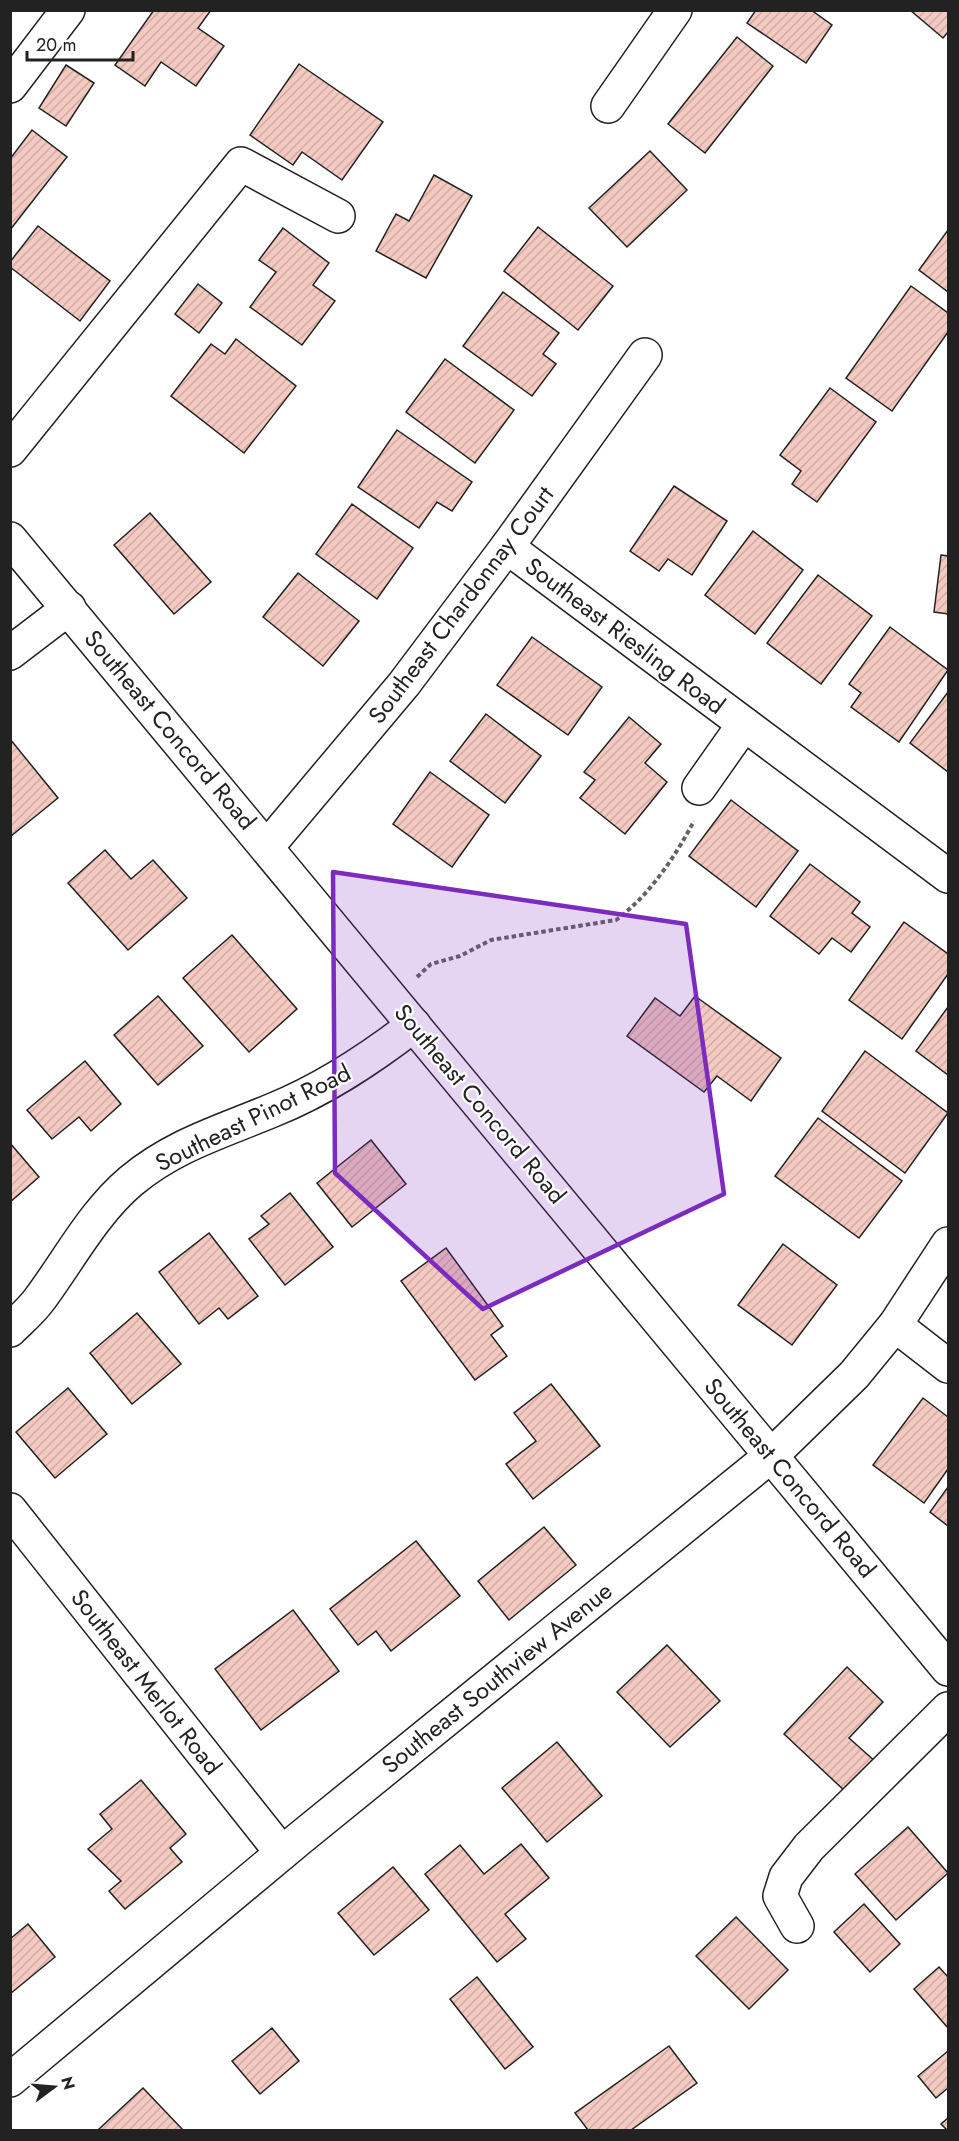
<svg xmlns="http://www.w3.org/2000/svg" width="959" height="2141" viewBox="0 0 959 2141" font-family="Jost,sans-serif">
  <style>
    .building { fill: url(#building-hatch); stroke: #222; stroke-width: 1.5 }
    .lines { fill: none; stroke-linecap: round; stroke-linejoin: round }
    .minor-casing { stroke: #222; stroke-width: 36 }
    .path { stroke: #646464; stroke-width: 4; stroke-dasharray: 4.5 3; stroke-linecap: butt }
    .minor { stroke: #fff; stroke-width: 33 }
    .marked { fill: #7b2cbf; fill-opacity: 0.2; stroke: #7b2cbf; stroke-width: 4.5; stroke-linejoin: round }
    .labels { text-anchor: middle; stroke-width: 4.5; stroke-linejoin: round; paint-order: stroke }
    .street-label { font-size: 24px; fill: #222; stroke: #fff }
  </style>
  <defs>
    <pattern id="building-hatch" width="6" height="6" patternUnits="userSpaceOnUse" patternTransform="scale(1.5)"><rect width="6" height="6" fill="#f3c9c0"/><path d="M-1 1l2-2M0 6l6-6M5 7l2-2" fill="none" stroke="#d0aca5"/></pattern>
  </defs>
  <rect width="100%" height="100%" fill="#fff"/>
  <g class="building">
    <path d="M154,10H211L198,28L224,46L196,86L161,62L145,86L115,65Z"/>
    <path d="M756,10H811L832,25L806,63L747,23Z"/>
    <path d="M910,10H948V32L943,38Z"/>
    <path d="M737,37L773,66L705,153L668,124Z"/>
    <path d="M299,64L383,122L342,180L302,152L293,165L250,135Z"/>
    <path d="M66,65L94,83L66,126L39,108Z"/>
    <path d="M32,130L67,157L10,230V159Z"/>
    <path d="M650,151L687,190L627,247L589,208Z"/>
    <path d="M434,175L472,196L426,278L376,251L396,214L409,221Z"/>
    <path d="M38,226L110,281L80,321L10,267V262Z"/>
    <path d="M538,227L613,286L578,330L504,271Z"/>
    <path d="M283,228L329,263L313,285L335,301L302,345L250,307L276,272L259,260Z"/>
    <path d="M948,230V292L919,270Z"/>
    <path d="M198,284L222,303L199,333L175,314Z"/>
    <path d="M911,286L948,313V332L892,411L846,378Z"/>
    <path d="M503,292L559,333L543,354L556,364L532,396L463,346Z"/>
    <path d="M236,339L296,386L244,453L171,396L211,344L225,354Z"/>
    <path d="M445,359L514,410L475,463L406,412Z"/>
    <path d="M830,388L876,422L817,502L792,484L801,471L780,455Z"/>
    <path d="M397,430L472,482L452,511L437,502L419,528L358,487Z"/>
    <path d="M674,486L727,521L692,575L668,559L659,571L630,551Z"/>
    <path d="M352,504L413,548L377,599L316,554Z"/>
    <path d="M150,513L211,582L174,614L114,545Z"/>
    <path d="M753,531L803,570L755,634L705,595Z"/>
    <path d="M941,555L948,556V614L934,612Z"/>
    <path d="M298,573L359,621L323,666L263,617Z"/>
    <path d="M818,575L872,616L821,684L767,643Z"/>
    <path d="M890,627L948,670L899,742L851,707L861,693L849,684Z"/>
    <path d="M532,637L602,687L568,735L497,685Z"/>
    <path d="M948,692V772L910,743Z"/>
    <path d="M486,714L541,756L505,803L450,761Z"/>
    <path d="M629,717L661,744L645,763L667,782L625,834L580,798L595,780L584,772Z"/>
    <path d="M10,739L58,798L11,836H10Z"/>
    <path d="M430,772L489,815L452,867L393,824Z"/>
    <path d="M731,800L798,851L756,907L689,856Z"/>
    <path d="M105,850L131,879L153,860L187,898L128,950L68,883Z"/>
    <path d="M810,864L860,902L852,913L870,927L851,952L832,938L819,954L770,916Z"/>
    <path d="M904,922L948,954V974L902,1039L849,1000Z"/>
    <path d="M232,935L297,1009L249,1052L183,978Z"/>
    <path d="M158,996L203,1046L158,1085L114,1035Z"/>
    <path d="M695,996L781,1058L751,1101L717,1076L704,1092L627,1036L655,998L680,1016Z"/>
    <path d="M948,1007V1075L916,1051Z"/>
    <path d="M865,1051L948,1113L905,1173L822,1111Z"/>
    <path d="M85,1061L121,1104L91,1131L79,1117L52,1139L27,1110Z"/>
    <path d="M818,1118L902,1181L859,1238L775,1176Z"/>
    <path d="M371,1140L406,1184L352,1227L317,1183Z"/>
    <path d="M10,1143L39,1177L10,1202Z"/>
    <path d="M290,1193L333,1247L285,1285L249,1239L269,1224L261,1216Z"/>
    <path d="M209,1233L258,1296L228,1319L219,1308L199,1324L159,1272Z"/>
    <path d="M783,1244L837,1285L792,1345L738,1305Z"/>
    <path d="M446,1248L503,1326L491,1335L507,1356L475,1380L401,1281Z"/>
    <path d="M137,1313L181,1364L132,1404L90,1353Z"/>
    <path d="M551,1384L600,1446L533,1499L506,1464L536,1441L514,1413Z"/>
    <path d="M68,1388L107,1434L55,1478L16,1432Z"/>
    <path d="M923,1398L948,1417V1469L924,1503L873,1465Z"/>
    <path d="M948,1487V1526L930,1512Z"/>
    <path d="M544,1527L576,1565L509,1620L478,1581Z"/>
    <path d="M416,1541L460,1596L391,1651L376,1631L358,1645L330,1609Z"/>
    <path d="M293,1610L339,1671L261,1730L215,1669Z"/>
    <path d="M667,1645L720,1701L670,1747L617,1692Z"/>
    <path d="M847,1667L883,1702L849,1738L877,1763L848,1794L784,1734Z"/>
    <path d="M557,1742L602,1796L547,1842L502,1788Z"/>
    <path d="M141,1780L186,1834L170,1848L182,1862L125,1909L109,1891L121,1881L88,1849L112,1829L100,1814Z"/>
    <path d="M908,1827L948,1873L896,1920L855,1874Z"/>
    <path d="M521,1844L549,1878L505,1914L526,1939L497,1962L425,1874L460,1845L484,1874Z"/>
    <path d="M393,1867L429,1910L374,1955L338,1913Z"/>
    <path d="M864,1904L900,1944L870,1972L834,1932Z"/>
    <path d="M736,1917L788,1970L749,2009L696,1956Z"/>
    <path d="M28,1924L55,1957L10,1994V1939Z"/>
    <path d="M939,1967L948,1977V2028L914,1989Z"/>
    <path d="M477,1977L533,2047L505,2069L450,1999Z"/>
    <path d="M272,2028L299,2061L260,2094L232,2061Z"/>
    <path d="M669,2046L697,2083L631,2130H588L575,2113Z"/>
    <path d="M948,2051V2088L936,2098L918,2076Z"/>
    <path d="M143,2088L183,2130H98Z"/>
    <path d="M948,2118V2130H947L941,2124Z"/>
  </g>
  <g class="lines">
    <g class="minor-casing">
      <g id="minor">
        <path d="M10,86L68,10"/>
        <path d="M608,106L675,10"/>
        <path d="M10,450L241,164L338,216"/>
        <path d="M10,539L948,1669"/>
        <path d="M507,547L948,876"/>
        <path d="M10,653L69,608"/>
        <path d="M699,788L744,724"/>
        <path d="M267,847L404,684L507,547L645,355"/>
        <path d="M895,1325L948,1366"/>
        <path d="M10,1330C20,1320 31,1311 39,1300C69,1260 93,1213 131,1181C174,1145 223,1131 273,1110C325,1089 370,1059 414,1025"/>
        <path d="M10,1510L282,1853"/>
        <path d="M797,1926L780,1896L786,1877L809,1847L948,1709"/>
        <path d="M10,2080L299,1839L772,1455L854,1375L895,1325L948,1244"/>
      </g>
    </g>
    <path class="path" d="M417,977L431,964L460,956L491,940L616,920C649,896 675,857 694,821"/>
    <use href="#minor" class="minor"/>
  </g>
  <path class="marked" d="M333,872L686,924L724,1194L483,1309L335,1173Z"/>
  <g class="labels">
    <g class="street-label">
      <text transform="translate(461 605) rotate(-53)" y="8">Southeast Chardonnay Court</text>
      <text transform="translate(625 636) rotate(37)" y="8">Southeast Riesling Road</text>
      <text transform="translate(170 730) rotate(50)" y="8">Southeast Concord Road</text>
      <text transform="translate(480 1104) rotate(50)" y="8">Southeast Concord Road</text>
      <text transform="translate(253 1118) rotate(-26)" y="8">Southeast Pinot Road</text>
      <text transform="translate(790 1478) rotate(50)" y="8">Southeast Concord Road</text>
      <text transform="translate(497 1678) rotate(-39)" y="8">Southeast Southview Avenue</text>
      <text transform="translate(146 1682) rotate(52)" y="8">Southeast Merlot Road</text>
    </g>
  </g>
  <rect width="959" height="2141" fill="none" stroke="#222222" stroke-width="24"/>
  <g transform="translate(54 2087) rotate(74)" stroke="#ffffff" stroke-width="4.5" paint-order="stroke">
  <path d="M0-4.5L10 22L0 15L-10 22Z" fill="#222222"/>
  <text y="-9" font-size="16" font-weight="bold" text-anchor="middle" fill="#222222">N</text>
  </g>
  <path d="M27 51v9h106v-9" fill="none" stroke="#222222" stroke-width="3"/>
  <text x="36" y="51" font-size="18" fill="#222222" stroke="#ffffff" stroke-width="4.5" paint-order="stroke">20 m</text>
</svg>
